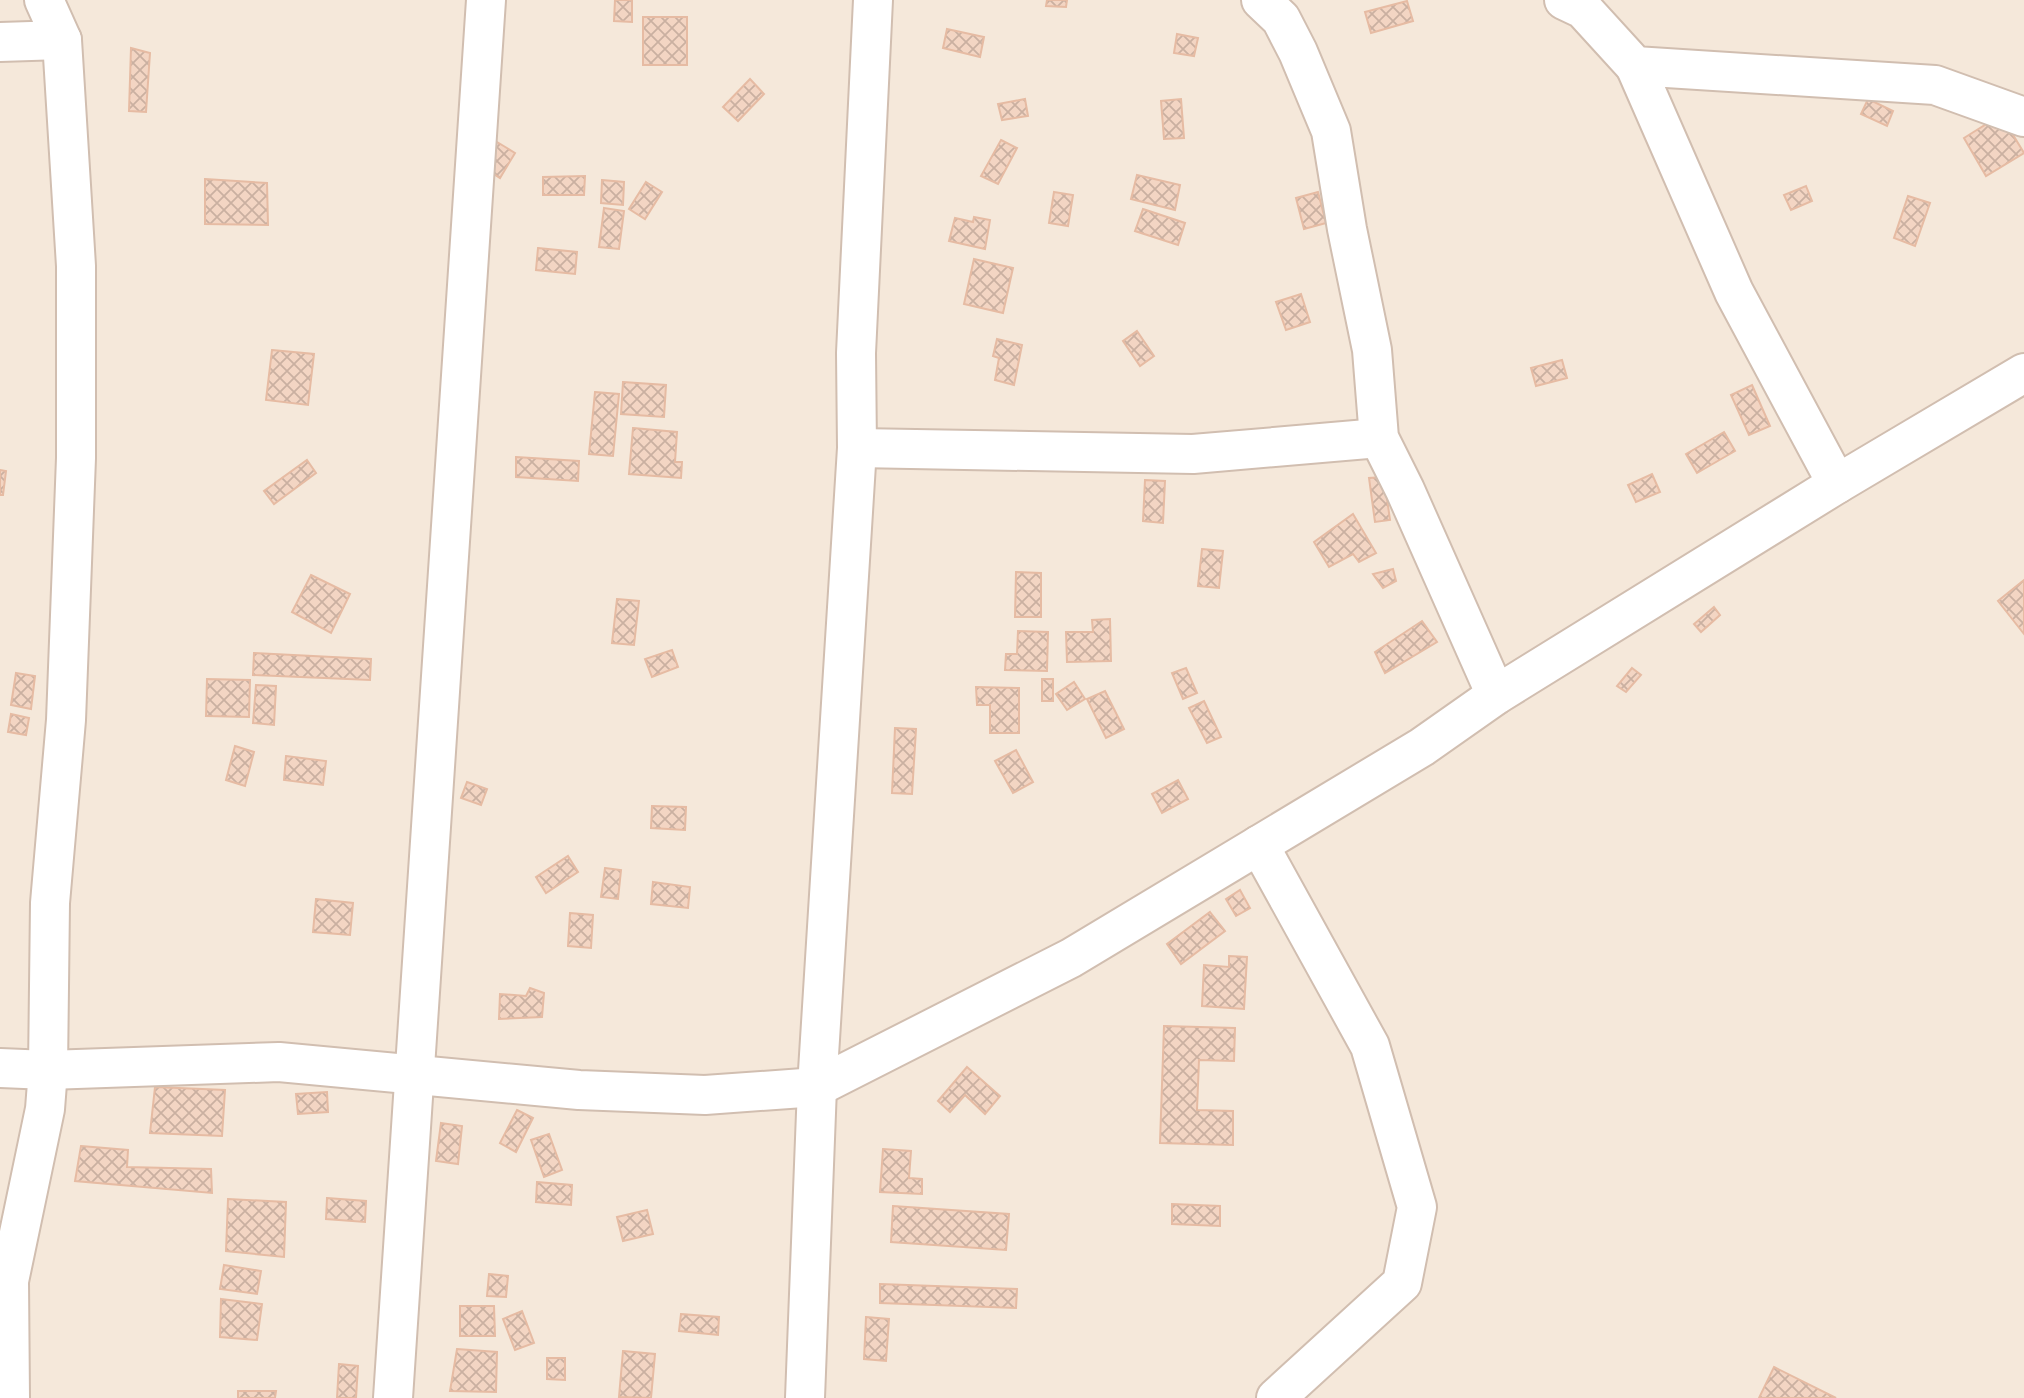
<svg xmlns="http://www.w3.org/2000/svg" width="2024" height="1398" viewBox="0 0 2024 1398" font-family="'Nunito Sans',sans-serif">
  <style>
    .residential { fill: #f5e8da }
    .building { fill: url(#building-cross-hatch); stroke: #e6bba3; stroke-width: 2 }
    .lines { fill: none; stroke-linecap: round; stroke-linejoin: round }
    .minor-casing { stroke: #d1beb0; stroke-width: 42 }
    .minor { stroke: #fff; stroke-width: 38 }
  </style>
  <defs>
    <pattern id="building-cross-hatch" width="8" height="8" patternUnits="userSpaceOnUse" patternTransform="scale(1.75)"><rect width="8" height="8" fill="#f3d5c3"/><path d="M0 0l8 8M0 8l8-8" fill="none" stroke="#cab0a1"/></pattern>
  </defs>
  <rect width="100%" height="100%" fill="#fdf6ec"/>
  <rect class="residential" x="0" y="0" width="2024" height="1398"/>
  <g class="building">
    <path d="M615,0H632V22L614,21Z"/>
    <path d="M1047,0H1067L1066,7L1046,6Z"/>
    <path d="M1407,1L1413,21L1371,33L1365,12Z"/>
    <rect x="643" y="17" width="44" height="48"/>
    <path d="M947,29L984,37L980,57L943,48Z"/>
    <path d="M1177,34L1198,38L1194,56L1174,53Z"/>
    <path d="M131,48L150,53L146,112L129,111Z"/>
    <path d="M750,79L764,94L738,121L723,107Z"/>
    <path d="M1025,99L1028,116L1002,120L998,104Z"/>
    <path d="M1181,99L1184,138L1164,139L1161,101Z"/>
    <path d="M1868,99L1893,111L1887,126L1861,114Z"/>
    <path d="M2001,115L2024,153L1986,176L1964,138Z"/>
    <path d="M1001,140L1017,148L998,184L981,176Z"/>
    <path d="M497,142L515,153L500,178L483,167Z"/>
    <path d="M1137,175L1180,185L1175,210L1131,199Z"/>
    <path d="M585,176L584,195H543V177Z"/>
    <path d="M205,179L267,183L268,225L205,224Z"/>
    <path d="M602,180L624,182L623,205L601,203Z"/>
    <path d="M646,182L662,192L645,219L629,209Z"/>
    <path d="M1806,186L1812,201L1791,210L1784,195Z"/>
    <path d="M1054,192L1073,195L1068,226L1049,223Z"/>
    <path d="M1318,192L1326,223L1304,229L1296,198Z"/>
    <path d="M1908,196L1930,203L1915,246L1894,238Z"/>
    <path d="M604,208L624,211L619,249L599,247Z"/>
    <path d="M1143,209L1185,223L1178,245L1135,231Z"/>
    <path d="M974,217L990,220L985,249L949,241L955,218L973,222Z"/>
    <path d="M538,248L577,252L575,274L536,270Z"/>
    <path d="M974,259L1013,268L1003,313L964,304Z"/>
    <path d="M1301,294L1310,322L1286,330L1276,302Z"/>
    <path d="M1137,331L1154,356L1140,366L1123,341Z"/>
    <path d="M997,339L1022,345L1014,385L995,380L999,358L993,356Z"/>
    <path d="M272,350L314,354L308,405L266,400Z"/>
    <path d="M1562,360L1567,378L1536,386L1531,368Z"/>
    <path d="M623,382L666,385L664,417L621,414Z"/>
    <path d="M1752,385L1770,426L1749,435L1731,395Z"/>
    <path d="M595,392L619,394L613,456L589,454Z"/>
    <path d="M633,428L677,432L675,462H682L681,478L629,474Z"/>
    <path d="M1724,432L1735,451L1697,473L1686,454Z"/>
    <path d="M516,457L579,461L578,481L516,477Z"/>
    <path d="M307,460L316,473L274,504L264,491Z"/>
    <path d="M0,470L6,471L3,495H0Z"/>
    <path d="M1652,474L1660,492L1636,502L1628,485Z"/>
    <path d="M1384,477L1390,520L1375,522L1369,478Z"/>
    <path d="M1145,480L1165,481L1163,523L1143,521Z"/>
    <path d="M1353,514L1376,553L1359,562L1353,554L1329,567L1314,542Z"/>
    <path d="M1202,549L1223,551L1219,588L1198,586Z"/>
    <path d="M1393,569L1396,581L1383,588L1373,574Z"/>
    <path d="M1016,572L1041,573V617H1015Z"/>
    <path d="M311,575L350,594L331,633L292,612Z"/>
    <path d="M2024,580V634L1998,601Z"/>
    <path d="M617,599L639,601L634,645L612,643Z"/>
    <path d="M1714,607L1720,615L1701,632L1694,624Z"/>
    <path d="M1110,619L1111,661L1067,662L1066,632H1093L1092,620Z"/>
    <path d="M1422,621L1437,642L1385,673L1375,652Z"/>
    <path d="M1018,631L1048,632L1047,671L1005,670L1006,654H1017Z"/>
    <path d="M672,650L678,667L652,677L645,659Z"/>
    <path d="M254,653L371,659L370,680L253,675Z"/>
    <path d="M1186,668L1197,693L1183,699L1172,673Z"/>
    <path d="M1632,668L1641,675L1626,692L1617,686Z"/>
    <path d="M16,673L35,676L31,709L11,705Z"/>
    <path d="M207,679L250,680L249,717L206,716Z"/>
    <rect x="1042" y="679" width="11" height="22"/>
    <path d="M1074,682L1085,699L1067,710L1056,694Z"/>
    <path d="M256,685L276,686L274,725L253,723Z"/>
    <path d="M976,687L1019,688V733H990V705H977Z"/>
    <path d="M1105,691L1124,729L1106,738L1087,699Z"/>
    <path d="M1204,701L1221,737L1207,743L1189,708Z"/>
    <path d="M11,714L29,718L26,735L8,732Z"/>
    <path d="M895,728L916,729L912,794L892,793Z"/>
    <path d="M235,746L254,752L245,786L226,780Z"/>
    <path d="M1016,750L1033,782L1013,793L995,761Z"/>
    <path d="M286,756L326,761L323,785L284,780Z"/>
    <path d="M1178,780L1188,799L1162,813L1152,794Z"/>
    <path d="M467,782L487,789L481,805L461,798Z"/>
    <path d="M652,806L686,807L685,830L651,828Z"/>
    <path d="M568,856L578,872L546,893L536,877Z"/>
    <path d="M605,868L621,870L618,899L601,897Z"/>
    <path d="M653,882L690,887L688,908L651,904Z"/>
    <path d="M1240,890L1250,908L1236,916L1226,899Z"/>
    <path d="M316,899L353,903L350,935L313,932Z"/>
    <path d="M1210,912L1225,931L1181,964L1167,944Z"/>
    <path d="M570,913L593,915L591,948L568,946Z"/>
    <path d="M1229,956L1247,957L1244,1009L1202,1006L1204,965L1229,967Z"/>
    <path d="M530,988L544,993L542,1017L499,1019L500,994L526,996Z"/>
    <path d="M1164,1026L1235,1028L1234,1061L1199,1060L1197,1110L1233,1111V1145L1160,1143Z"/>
    <path d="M967,1067L1000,1096L985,1114L965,1095L950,1112L938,1101Z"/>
    <path d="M155,1087L225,1090L222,1136L150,1133Z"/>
    <path d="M327,1092L328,1112L298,1114L296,1094Z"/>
    <path d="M517,1110L533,1118L516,1152L500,1143Z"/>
    <path d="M441,1123L462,1126L458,1164L436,1161Z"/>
    <path d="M549,1134L562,1170L544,1177L531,1140Z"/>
    <path d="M81,1146L128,1150L127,1167L211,1169L212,1193L75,1181Z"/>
    <path d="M883,1149L911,1151L909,1178L922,1179V1194L880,1192Z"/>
    <path d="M537,1182L572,1185L571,1205L536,1202Z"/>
    <path d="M327,1198L366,1201L365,1222L326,1219Z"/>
    <path d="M228,1199L286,1202L284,1257L226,1251Z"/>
    <path d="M1172,1204L1220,1206V1226L1172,1224Z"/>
    <path d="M893,1206L1009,1214L1006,1250L891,1242Z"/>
    <path d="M647,1210L653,1234L623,1241L617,1217Z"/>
    <path d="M224,1265L261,1271L257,1294L220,1289Z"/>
    <path d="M489,1274L508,1276L506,1297L487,1296Z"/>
    <path d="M880,1284L1017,1289L1016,1308L880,1303Z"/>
    <path d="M221,1299L262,1304L257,1340L220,1337Z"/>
    <path d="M460,1306H494L495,1336H460Z"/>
    <path d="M522,1311L534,1343L515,1350L503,1319Z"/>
    <path d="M681,1314L719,1317L718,1335L679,1331Z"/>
    <path d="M866,1317L889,1319L886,1361L864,1359Z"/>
    <path d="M457,1349L497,1352L496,1392L450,1391Z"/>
    <path d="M623,1351L655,1354L651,1398L619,1397Z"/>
    <path d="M547,1358H565V1380L547,1379Z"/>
    <path d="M339,1364L358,1366L356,1398H337Z"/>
    <path d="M1774,1367L1836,1398H1759Z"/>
    <path d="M238,1391H276L275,1398H238Z"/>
  </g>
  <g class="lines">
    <g class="minor-casing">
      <g id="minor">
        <path d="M1261,0L1281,19L1298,52L1331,131L1347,229L1372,350L1379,438L1405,490L1496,695"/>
        <path d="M1564,0L1583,9L1635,66L1935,85L2024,117"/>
        <path d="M0,42L62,40"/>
        <path d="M1635,66L1734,292L1837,484"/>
        <path d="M857,448L1193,454L1379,438"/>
        <path d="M1259,845L1370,1046L1417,1207L1402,1283L1276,1398"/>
        <path d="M0,1068L48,1070L279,1062L579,1090L705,1095L817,1087L1071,958L1422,747L1496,695L1837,484L2024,373"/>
        <path d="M10,1398L9,1281L45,1109L48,1070L50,903L66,720L76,458V266L62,40L44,0"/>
        <path d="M393,1398L486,0"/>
        <path d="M805,1398L817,1087L857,448L856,353L873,0"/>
      </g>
    </g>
    <use href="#minor" class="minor"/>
  </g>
</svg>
